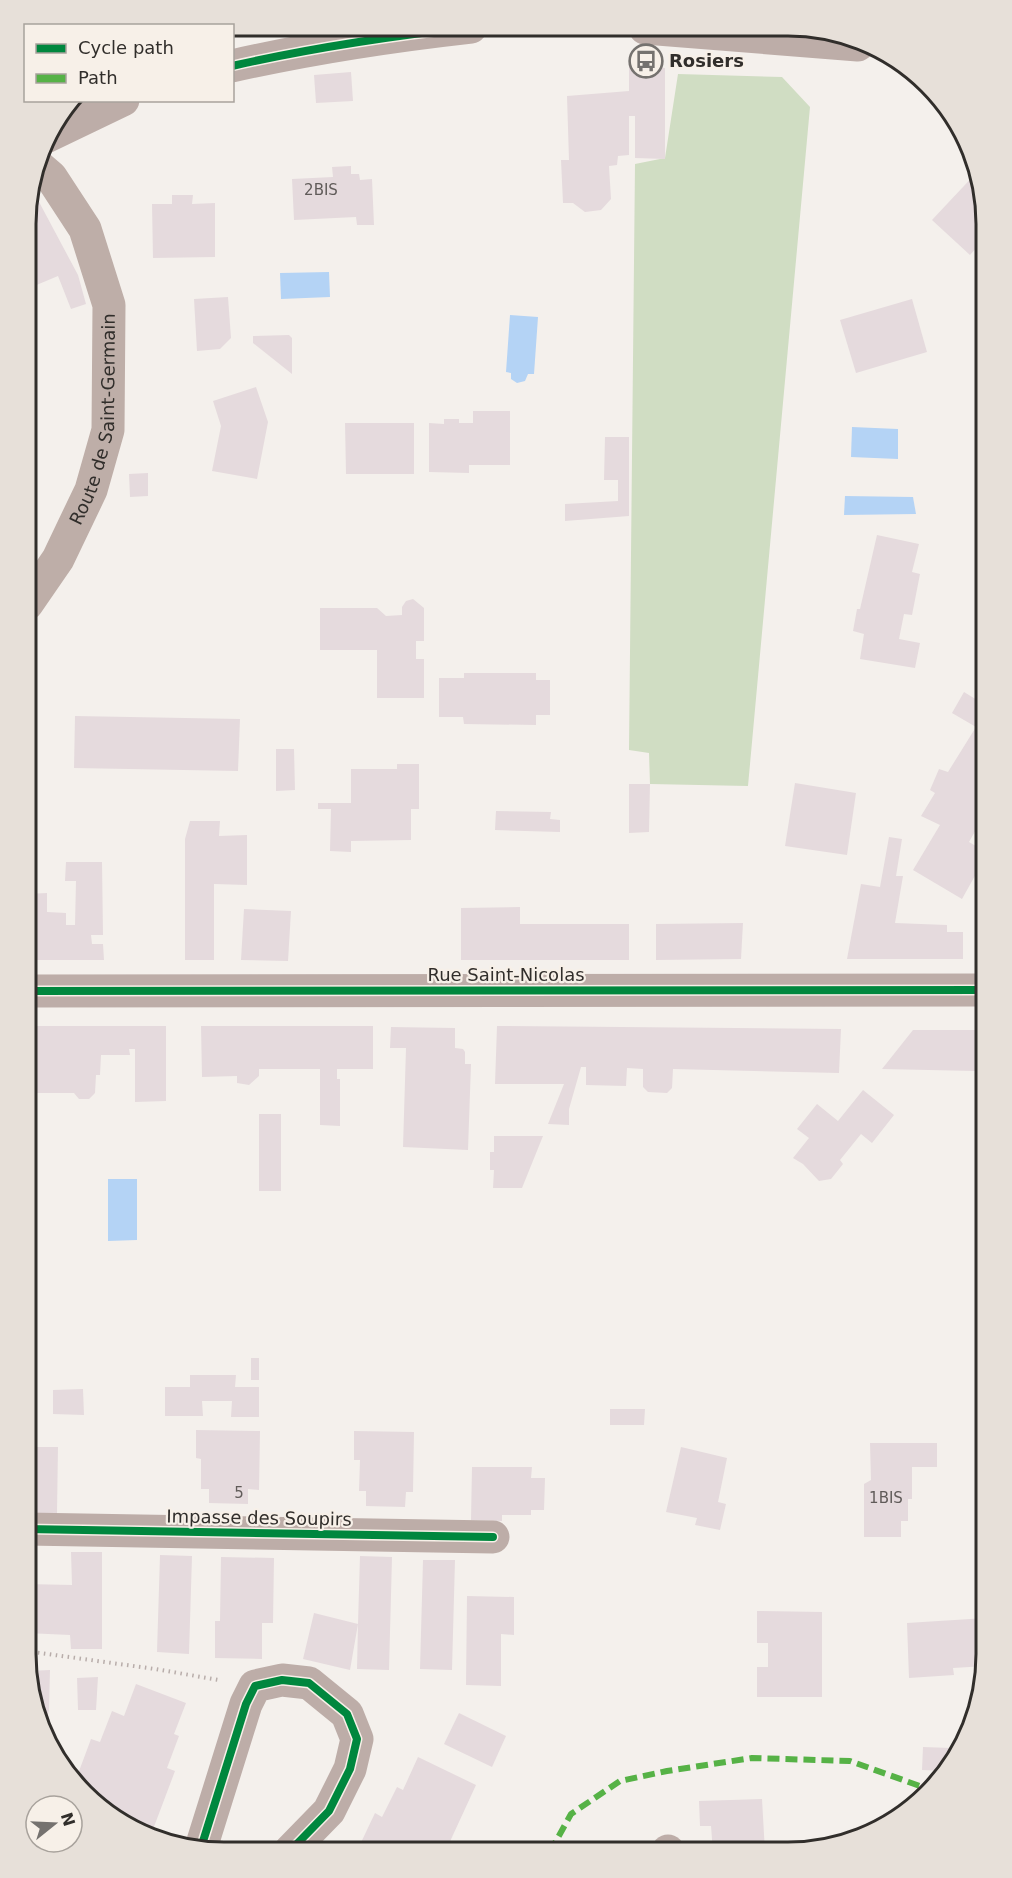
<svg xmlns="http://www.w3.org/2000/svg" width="1012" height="1878" viewBox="0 0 1012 1878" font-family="'DejaVu Sans',sans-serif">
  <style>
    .green { fill: #d0ddc3 }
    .water { fill: #b4d3f5 }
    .building { fill: #e5dadd }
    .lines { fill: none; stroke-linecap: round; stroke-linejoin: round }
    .path { stroke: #b8adaa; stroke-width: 4; stroke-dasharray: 1.5 4.5; stroke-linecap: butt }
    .minor { stroke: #bdada8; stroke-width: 33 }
    .major { stroke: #beaea8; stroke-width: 33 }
    .quiet { stroke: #56b246; stroke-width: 6; stroke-dasharray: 12 6; stroke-linecap: butt }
    .cycleway-casing { stroke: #f7f0e8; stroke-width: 11 }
    .cycleway { stroke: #00873e; stroke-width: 8 }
    .labels { text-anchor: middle; stroke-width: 4.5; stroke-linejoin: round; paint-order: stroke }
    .number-label { font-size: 15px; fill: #605b59 }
    .poi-label { font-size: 18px; font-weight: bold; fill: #312e2b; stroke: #f7f0e8; text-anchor: start }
    .street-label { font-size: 18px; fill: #312e2b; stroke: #f7f0e8 }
    .rim { fill: none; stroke: #312e2b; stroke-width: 3 }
  </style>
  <rect width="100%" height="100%" fill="#f4f0ec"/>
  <path class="green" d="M678,74L782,77L810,107L748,786L650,784L649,753L629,750L635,164L665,158Z"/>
  <g class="water">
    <path d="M329,272L330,297L281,299L280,273Z"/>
    <path d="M510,315L538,317L534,374H528L525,381L517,383L511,379V373L506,372Z"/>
    <path d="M852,427L898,429V459L851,457Z"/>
    <path d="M845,496L913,497L916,514L844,515Z"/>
    <path d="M108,1179H137V1240L108,1241Z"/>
  </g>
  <g class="building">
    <path d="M629,65L665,68V159L635,158V116H629V155L618,156L617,165L609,166L611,199L601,210L585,212L573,203H563L561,160H569L567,96L629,91Z"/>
    <path d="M351,72L353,101L316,103L314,75Z"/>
    <path d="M351,166V174H359L360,180L372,179L374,225H357L356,217L294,220L292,179L333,177L332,167Z"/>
    <path d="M978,171L986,224V237L970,255L932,220Z"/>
    <path d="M172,195H193L192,204L215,203V257L153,258L152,204H172Z"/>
    <path d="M38,200L78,275L86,304L71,309L58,276L27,289V205Z"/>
    <path d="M228,297L231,338L220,349L197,351L194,299Z"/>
    <path d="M912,299L927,352L856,373L840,320Z"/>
    <path d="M289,335L292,338V374L253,343V336Z"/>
    <path d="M985,348H986V374L981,373Z"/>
    <path d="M256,387L268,422L257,479L212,471L221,426L213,401Z"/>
    <path d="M473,411H510V465H469V473L429,472V423L444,424V419H459V423H473Z"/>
    <path d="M345,423H414V474H346Z"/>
    <path d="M605,437H629V516L565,521V504L618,501V480H604Z"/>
    <path d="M148,473V496L130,497L129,474Z"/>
    <path d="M877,535L919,544L912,572L920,574L912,615L904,614L899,639L920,643L915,668L860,659L864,634L853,631L857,609H860Z"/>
    <path d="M413,599L424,608V641H416V659H424V698H377V650H320V608H377L386,616L402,615V607L406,601Z"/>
    <path d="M464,673H536V680H550V715H536V725L464,724L463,717H439V678H464Z"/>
    <path d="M986,683V812L969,842L986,852V856L962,899L913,870L940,825L921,816L935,793L930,790L939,769L948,772L976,727L952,713L964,692L977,700Z"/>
    <path d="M75,716L240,719L238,771L74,768Z"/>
    <path d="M276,749H294L295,790L276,791Z"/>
    <path d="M397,764H419V809H411V840L351,841V852L330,851L331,809H318V803H351V769H397Z"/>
    <path d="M795,783L856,793L847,855L785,846Z"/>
    <path d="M629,784H650L649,832L629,833Z"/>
    <path d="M496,811L551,812L550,819L560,820V832L495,830Z"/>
    <path d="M190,821H220L219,836L247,835V885L214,884V960H185V839Z"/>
    <path d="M889,837L902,839L896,876H903L895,923L947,925V932H963V959H847L861,884L880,887Z"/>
    <path d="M66,862H102L103,935H91L92,944H103L104,960H26V894L47,893V912L66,913V925H75L76,881H65Z"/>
    <path d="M520,907V924H629V960H461V908Z"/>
    <path d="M244,909L291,911L288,961L241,960Z"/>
    <path d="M743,923L741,959L656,960V924Z"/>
    <path d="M986,927V946L976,938Z"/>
    <path d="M986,946V958H976L983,950Z"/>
    <path d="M26,1026H166V1101L135,1102V1049H129L130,1055H101L100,1075H96L95,1093L89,1099H79L74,1093H29V1076H26Z"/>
    <path d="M201,1026H373V1069H337V1079H340V1126L320,1125V1069H259V1076L249,1085L237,1083V1076L202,1077Z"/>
    <path d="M497,1026L841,1029L839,1073L673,1069L672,1088L667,1093L648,1092L643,1087V1069L627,1068L626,1086L586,1085V1067H581L569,1109V1125L548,1124L564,1084H495Z"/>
    <path d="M391,1027L455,1028V1048L463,1049L465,1052V1064H471L468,1150L403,1147L406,1048H390Z"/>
    <path d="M913,1030H976L975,1071L882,1069Z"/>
    <path d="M863,1090L894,1115L872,1143L861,1134L840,1160L843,1164L831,1179L819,1181L803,1164L793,1158L809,1138L797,1129L817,1104L838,1121Z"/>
    <rect x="259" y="1114" width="22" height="77"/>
    <path d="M494,1136H543L522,1188H493L494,1170H490V1152H494Z"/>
    <rect x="251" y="1358" width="8" height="22"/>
    <path d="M190,1375H236L235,1387H259V1417H231L232,1401H202L203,1416H165V1387H190Z"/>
    <path d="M83,1389L84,1415L53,1414V1390Z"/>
    <path d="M610,1409H645L644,1425H610Z"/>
    <path d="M196,1430L260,1431L259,1490L248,1489V1504L209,1503V1489H201V1459L196,1458Z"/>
    <path d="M354,1431L414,1432L413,1492H406L405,1507L366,1506V1491H359L360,1460H354Z"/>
    <path d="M870,1443H937V1467H912V1499H908V1521H901V1537H864V1484L871,1480Z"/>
    <path d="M26,1447H58L57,1513H26Z"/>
    <path d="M681,1447L727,1458L718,1502L726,1504L720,1530L695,1525L697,1518L666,1512Z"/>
    <path d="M472,1467H532L531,1478H545L544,1510H531V1515H502V1521L471,1520Z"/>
    <path d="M71,1552H102V1649H71L70,1635L26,1633V1584L72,1585Z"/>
    <path d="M160,1555L192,1556L189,1654L157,1652Z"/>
    <path d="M360,1556L392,1557L389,1670L357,1669L358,1624L350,1670L303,1659L314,1613L358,1624Z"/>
    <path d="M221,1557L274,1558L273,1623H262V1659L215,1658V1621H220Z"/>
    <path d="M423,1560H455L452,1670L420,1669Z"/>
    <path d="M467,1596L514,1597V1635L501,1634V1686L466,1685Z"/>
    <path d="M757,1611L822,1612V1697H757V1667H768V1643H757Z"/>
    <path d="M986,1618V1666L953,1668L954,1675L909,1678L907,1623Z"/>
    <path d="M50,1670L49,1710L43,1732L36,1718L28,1671Z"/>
    <path d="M98,1677L96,1710H78L77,1678Z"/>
    <path d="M136,1684L186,1703L174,1734L179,1736L167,1768L175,1771L152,1832L103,1811L75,1782L91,1739L100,1742L112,1711L124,1716Z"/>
    <path d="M459,1713L506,1736L492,1767L444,1744Z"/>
    <path d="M923,1747L951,1748L950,1767L948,1771L922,1770Z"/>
    <path d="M418,1757L476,1785L447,1848L455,1852L357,1851L375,1813L382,1817L397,1787L403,1790Z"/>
    <path d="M762,1799L765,1852H713L711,1826H700L699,1801Z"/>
  </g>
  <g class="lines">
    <path class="path" d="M26,1651L155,1669L219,1680"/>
    <g class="minor">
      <path d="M645,28L858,45"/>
      <path d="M232,66C311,48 391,36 471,27"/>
      <path d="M46,137L123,100"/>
      <path d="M26,991L986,990"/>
      <path d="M26,1529L493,1537"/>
      <path d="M200,1851L246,1704L255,1686L282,1680L309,1683L347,1714L357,1739L350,1769L329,1811L290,1851"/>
      <path d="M668,1852V1851"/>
    </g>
    <path class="major" id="s1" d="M27,604L58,559L91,490L108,430L109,305L85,229L51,177L37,165"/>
    <path class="quiet" d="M550,1852L571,1814L620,1781L667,1771L752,1758L850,1761L931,1790"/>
    <g class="cycleway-casing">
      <g id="cycleway">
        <path d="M232,66C311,48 391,36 471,27"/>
        <path d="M26,991L986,990"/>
        <path d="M26,1529L493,1537"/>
        <path d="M200,1851L246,1704L255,1686L282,1680L309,1683L347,1714L357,1739L350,1769L329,1811L290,1851"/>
      </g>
    </g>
    <use href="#cycleway" class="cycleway"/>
  </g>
  <defs>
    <g id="bus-ring" transform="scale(1.725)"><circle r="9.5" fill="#f7f0e8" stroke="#75726f" stroke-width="1.5"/><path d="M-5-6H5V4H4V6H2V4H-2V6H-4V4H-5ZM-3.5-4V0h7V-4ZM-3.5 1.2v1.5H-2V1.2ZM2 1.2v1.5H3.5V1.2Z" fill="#75726f"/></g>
  </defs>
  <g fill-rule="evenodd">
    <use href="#bus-ring" x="646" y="61"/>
  </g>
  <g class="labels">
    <g class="number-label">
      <text x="321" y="195">2BIS</text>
      <text x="239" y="1498">5</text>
      <text x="886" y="1503">1BIS</text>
    </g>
    <g class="poi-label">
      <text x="669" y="67">Rosiers</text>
    </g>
    <g class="street-label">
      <text dy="6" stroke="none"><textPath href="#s1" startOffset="202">Route de Saint-Germain</textPath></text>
      <text x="506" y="981">Rue Saint-Nicolas</text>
      <text transform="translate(259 1518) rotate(1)" y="6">Impasse des Soupirs</text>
    </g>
  </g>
  <path d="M0 0H1012V1878H0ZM224 36H788A188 188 0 0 1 976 224V1654A188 188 0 0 1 788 1842H224A188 188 0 0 1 36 1654V224A188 188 0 0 1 224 36Z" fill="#e7e0d9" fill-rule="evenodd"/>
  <path class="rim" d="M224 36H788A188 188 0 0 1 976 224V1654A188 188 0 0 1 788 1842H224A188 188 0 0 1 36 1654V224A188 188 0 0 1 224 36Z"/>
  <rect x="24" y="24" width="210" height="78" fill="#f7f0e8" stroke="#a8a29c" stroke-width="1.5"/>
  <rect x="36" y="44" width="30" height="9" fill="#00873e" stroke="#a8a29c" stroke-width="1.5"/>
  <text x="78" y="54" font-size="18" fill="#312e2b">Cycle path</text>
  <rect x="36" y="74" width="30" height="9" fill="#56b246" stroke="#a8a29c" stroke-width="1.5"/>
  <text x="78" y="84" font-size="18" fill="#312e2b">Path</text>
  <g transform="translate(54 1824) rotate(72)"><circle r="28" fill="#f7f0e8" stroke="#a8a29c" stroke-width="1.5"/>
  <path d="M0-4.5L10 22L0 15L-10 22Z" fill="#75726f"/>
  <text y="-9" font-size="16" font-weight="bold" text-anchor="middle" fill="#312e2b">N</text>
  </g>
</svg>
